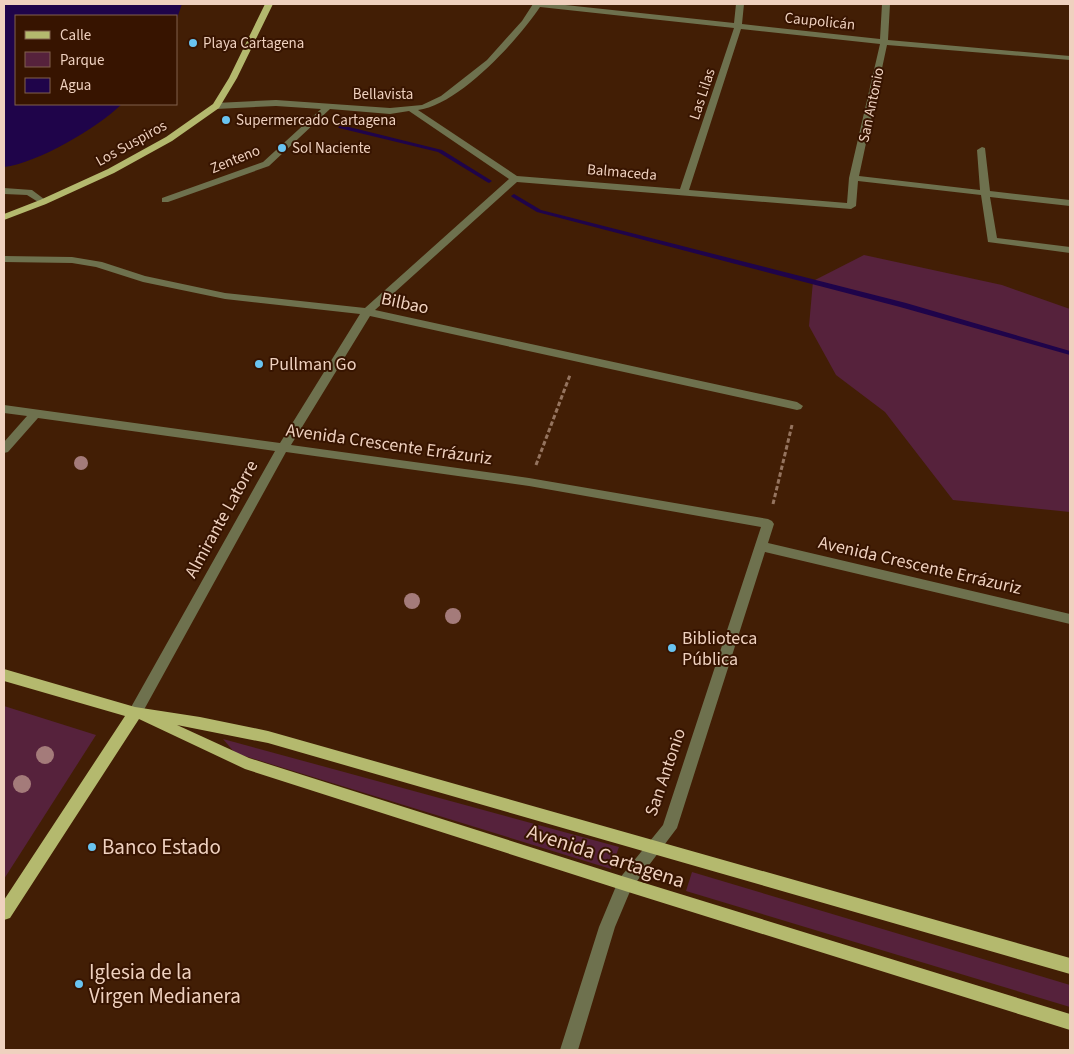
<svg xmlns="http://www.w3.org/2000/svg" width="1074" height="1054" viewBox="0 0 1074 1054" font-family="'Source Sans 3',sans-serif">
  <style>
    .green { fill: #56223c }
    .water { fill: #1f044a }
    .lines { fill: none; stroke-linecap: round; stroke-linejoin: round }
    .stream { fill: #1f044a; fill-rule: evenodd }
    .path { stroke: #95745f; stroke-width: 3; stroke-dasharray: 4.5 2.5; stroke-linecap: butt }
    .minor { fill: #6e714e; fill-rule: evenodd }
    .major { fill: #b4b96e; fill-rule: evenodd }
    .tree { fill: #a47b7a }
    .poi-dot { fill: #69c4f1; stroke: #371400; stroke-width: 2 }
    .labels { text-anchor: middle; stroke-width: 4; stroke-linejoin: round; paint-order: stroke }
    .far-street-label { font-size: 15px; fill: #efd1bf; stroke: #371400 }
    .far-poi-label { font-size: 15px; fill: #efd1bf; stroke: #371400; text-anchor: start }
    .street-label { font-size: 18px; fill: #efd1bf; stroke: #371400 }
    .poi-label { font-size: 18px; fill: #efd1bf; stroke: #371400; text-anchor: start }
    .near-poi-label { font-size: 21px; fill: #efd1bf; stroke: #371400; text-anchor: start }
    .near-street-label { font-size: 21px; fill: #efd1bf; stroke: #371400 }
  </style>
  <rect width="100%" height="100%" fill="#421e05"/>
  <g class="green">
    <path d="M864,255L1002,285L1070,309V512L953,500L885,412L836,375L809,326L813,281Z"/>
    <path d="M4,706L96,735L4,879Z"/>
    <path d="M223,739L619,847L611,869L235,753Z"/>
    <path d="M692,872L1070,985V1007L686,891Z"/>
  </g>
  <path class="water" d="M4,4H182L176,21V16H16V104H122C97,128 38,163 4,167Z"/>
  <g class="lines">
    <g class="stream">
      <path d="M341,125L442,150L492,181L489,183L487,182L438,152L339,128L338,127Z"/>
      <path d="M514,194L541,210L906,303L1070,351V355L900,307L537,212L512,197L511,196Z"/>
    </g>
    <g class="path">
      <path d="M536,465L570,375"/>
      <path d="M773,504L792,425"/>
    </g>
    <g class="minor">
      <path d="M533,4H556L734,23L736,4H744L742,24L880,39L882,4H890L888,40L1070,56V60L887,45L859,176L980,190L977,150L982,147L985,148L990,191L1070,200V206L990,197L997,238L1070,247V253L988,242L981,195L858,181L856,206L851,209L517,182L375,310L797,402L803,406L801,409L797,410L370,316L291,445L529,478L768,519L772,521L774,524L768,543L1070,614V624L765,552L677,828L631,889L615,927L578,1050H560L599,927L619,879L663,825L761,527L529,486L286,452L140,717L135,719L130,717L128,713L130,709L275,451L38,418L8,452L4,453V442L27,416L4,413V405L280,443L360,314L225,299L143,282L96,267L72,263L4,262V256L72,257L102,262L145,276L225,293L365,308L509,179L409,111L390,114L330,109L269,166L168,202H162V198L263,162L321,109L276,106L216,109L212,106L216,103L276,100L390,108L422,105L441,96L487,60L522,21ZM540,7L734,28L680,189L517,176L418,110C459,105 518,40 540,7ZM741,29L880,44L849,178L847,203L689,190Z"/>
      <path d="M4,188L32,190L48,202L43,205L27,195L4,194Z"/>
    </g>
    <g class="major">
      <path d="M265,4H273L237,78L219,108L172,141L114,173L46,204L4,220V214L40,200L108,169L166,137L213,104L229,78Z"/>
      <path d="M4,669L135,707L200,717L268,731L1070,958V974L268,743L177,725L249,758L625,877L1070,1014V1030L625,891L245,769L139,719L10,918L4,920V900L125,716L4,681Z"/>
    </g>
  </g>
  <g class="tree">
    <circle cx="81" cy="463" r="7"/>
    <circle cx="412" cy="601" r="8"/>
    <circle cx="453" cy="616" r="8"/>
    <circle cx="45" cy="755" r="9"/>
    <circle cx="22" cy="784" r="9"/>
  </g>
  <g class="poi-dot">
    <circle cx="193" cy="43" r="5"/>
    <circle cx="226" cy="120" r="5"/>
    <circle cx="282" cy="148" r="5"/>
    <circle cx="259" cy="364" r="5"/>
    <circle cx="672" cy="648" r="5"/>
    <circle cx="92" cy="847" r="5"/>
    <circle cx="79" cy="984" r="5"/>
  </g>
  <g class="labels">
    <g class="far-street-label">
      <text transform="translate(820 21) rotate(6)" y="5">Caupolicán</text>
      <text x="383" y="99">Bellavista</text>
      <text transform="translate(702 94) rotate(-72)" y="5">Las Lilas</text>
      <text transform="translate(871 105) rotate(-78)" y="5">San Antonio</text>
      <text transform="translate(131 143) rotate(-29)" y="5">Los Suspiros</text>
      <text transform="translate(235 159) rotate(-22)" y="5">Zenteno</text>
      <text transform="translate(622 172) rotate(5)" y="5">Balmaceda</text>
    </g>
    <g class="far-poi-label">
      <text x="203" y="48">Playa Cartagena</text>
      <text x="236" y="125">Supermercado Cartagena</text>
      <text x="292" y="153">Sol Naciente</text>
    </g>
    <g class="street-label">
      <text transform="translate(405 303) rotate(12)" y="6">Bilbao</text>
      <text transform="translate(389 444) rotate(8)" y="6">Avenida Crescente Errázuriz</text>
      <text transform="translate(221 519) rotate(-61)" y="6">Almirante Latorre</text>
      <text transform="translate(920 565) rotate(13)" y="6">Avenida Crescente Errázuriz</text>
      <text transform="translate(665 772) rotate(-71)" y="6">San Antonio</text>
    </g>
    <g class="poi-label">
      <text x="269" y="370">Pullman Go</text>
      <text x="682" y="644">Biblioteca<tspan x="682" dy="21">Pública</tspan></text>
    </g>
    <g class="near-poi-label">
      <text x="102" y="854">Banco Estado</text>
      <text x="89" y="979">Iglesia de la<tspan x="89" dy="24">Virgen Medianera</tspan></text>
    </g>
    <g class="near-street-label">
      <text transform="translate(606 856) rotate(18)" y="7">Avenida Cartagena</text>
    </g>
  </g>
  <rect width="1074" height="1054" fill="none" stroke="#efd1bf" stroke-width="10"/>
  <rect x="15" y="15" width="162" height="90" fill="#371400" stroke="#81604c"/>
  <rect x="25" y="31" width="25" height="8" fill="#b4b96e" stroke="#81604c"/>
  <text x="60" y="40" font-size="15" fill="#efd1bf">Calle</text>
  <rect x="25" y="52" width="25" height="15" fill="#56223c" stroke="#81604c"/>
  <text x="60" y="65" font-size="15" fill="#efd1bf">Parque</text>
  <rect x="25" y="78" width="25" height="15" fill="#1f044a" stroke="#81604c"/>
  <text x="60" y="90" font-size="15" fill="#efd1bf">Agua</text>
</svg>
